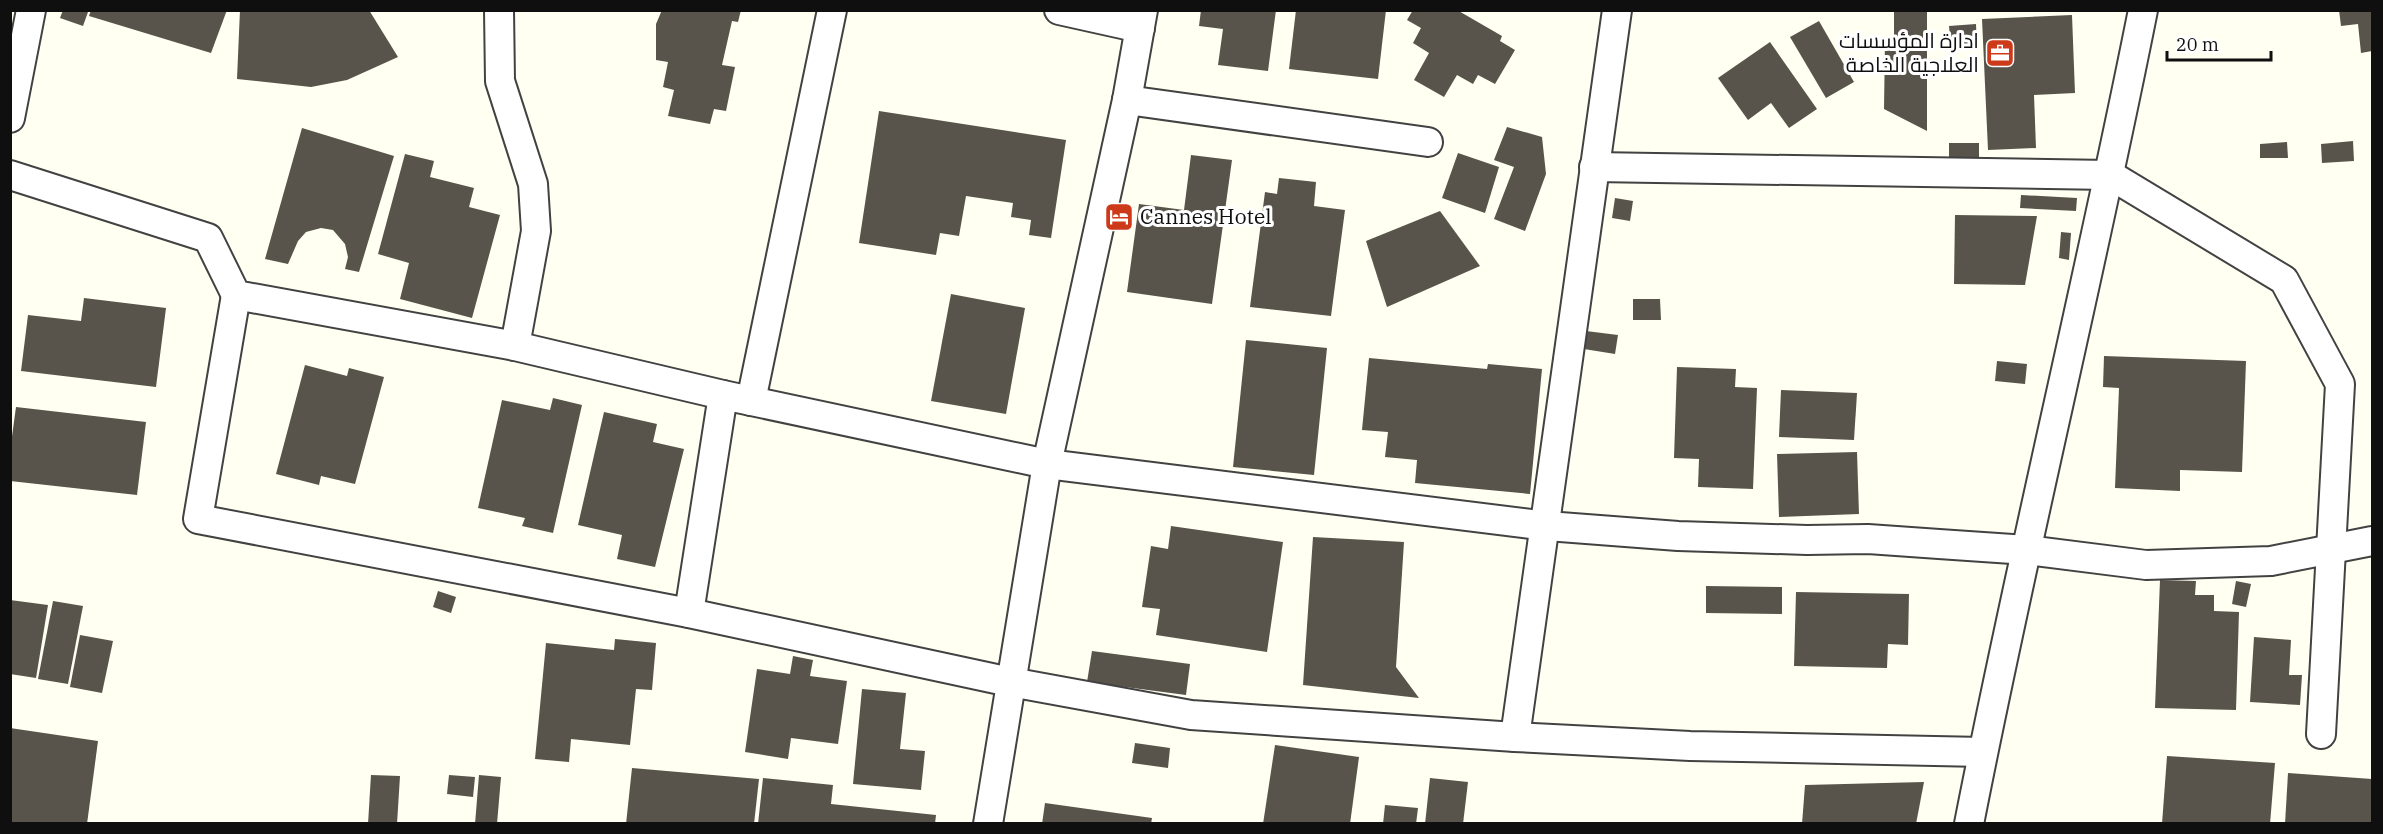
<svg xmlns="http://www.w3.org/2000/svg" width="2383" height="834" viewBox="0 0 2383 834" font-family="'IBM Plex Serif',Cairo,serif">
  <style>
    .building { fill: #59544b }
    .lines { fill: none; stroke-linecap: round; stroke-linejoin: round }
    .street-casing { stroke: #424242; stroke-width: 32 }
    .street { stroke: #fff; stroke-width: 28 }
    .labels { text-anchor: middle; stroke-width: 6; stroke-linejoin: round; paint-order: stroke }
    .poi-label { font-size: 21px; fill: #0f0f0f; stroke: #fff; text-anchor: end }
  </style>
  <rect width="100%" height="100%" fill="#fffff2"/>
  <g class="building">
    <path d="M63,10L88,12L83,26L60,18Z"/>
    <path d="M91,10H227L211,53L89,16Z"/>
    <path d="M240,10H369L398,57L347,80L311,87L237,79Z"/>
    <path d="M662,10H741L738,22L732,21L722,65L735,67L726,111L714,109L710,124L668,116L674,90L663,87L668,62L656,60V24Z"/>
    <path d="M1201,10H1276L1268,71L1218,65L1223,29L1199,26Z"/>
    <path d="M1296,10H1386L1378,79L1289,69Z"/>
    <path d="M1413,10H1457L1502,36L1500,41L1515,50L1495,84L1478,75L1473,84L1457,75L1444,97L1414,80L1429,53L1413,43L1421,28L1407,20Z"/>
    <path d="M1894,10H1927V131L1884,109L1885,39H1894Z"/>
    <path d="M2339,10H2372V51L2361,53L2358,24L2341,26Z"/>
    <path d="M2072,15L2075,93L2034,95L2036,148L1988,150L1982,19Z"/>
    <path d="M1819,21L1854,82L1826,98L1790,37Z"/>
    <path d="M1976,24L1977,47L1951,49L1949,26Z"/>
    <path d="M1770,42L1817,109L1789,128L1771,103L1748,120L1718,78Z"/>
    <path d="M879,111L1066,140L1051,238L1029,235L1031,220L1011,217L1013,203L966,196L959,236L940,233L936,255L859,243Z"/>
    <path d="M1507,127L1542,137L1546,174L1525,231L1494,219L1514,167L1494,160Z"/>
    <path d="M302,128L394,156L359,272L345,269L348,257L345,244L333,230L321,228L306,232L298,241L288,264L265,259Z"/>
    <path d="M2353,141L2354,161L2322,163L2321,144Z"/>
    <path d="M2287,142L2288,158H2260V144Z"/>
    <rect x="1949" y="143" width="30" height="15"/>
    <path d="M1458,153L1499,167L1485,213L1442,198Z"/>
    <path d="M405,154L434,161L430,177L474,188L469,207L500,215L472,318L400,299L409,263L378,254Z"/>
    <path d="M1191,155L1232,160L1212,304L1127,292L1139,204L1184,210Z"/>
    <path d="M1279,178L1316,182L1314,206L1345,210L1331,316L1250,307L1265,192L1277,194Z"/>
    <path d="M2021,195L2077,198L2076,211L2020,208Z"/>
    <path d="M1615,198L1633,201L1630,221L1612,218Z"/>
    <path d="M1440,211L1480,266L1387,307L1366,241Z"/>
    <path d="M1955,215L2037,216L2025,285L1954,284Z"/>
    <path d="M2061,232L2071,233L2069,260L2059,258Z"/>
    <path d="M951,294L1025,308L1006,414L931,401Z"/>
    <path d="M84,298L166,308L156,387L21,371L28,315L81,321Z"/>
    <path d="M1633,299H1660L1661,320H1633Z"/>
    <path d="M1586,331L1618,335L1615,354L1584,349Z"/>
    <path d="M1246,340L1327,348L1314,475L1233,467Z"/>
    <path d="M2104,356L2246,361L2242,472L2180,470V491L2115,488L2119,388L2103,387Z"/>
    <path d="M1369,358L1487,369L1488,364L1542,369L1530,494L1415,483L1417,460L1385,457L1388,432L1362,430Z"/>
    <path d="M1997,361L2027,364L2025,384L1995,381Z"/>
    <path d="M305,365L347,376L349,368L384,377L355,484L321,476L319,485L276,474Z"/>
    <path d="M1677,367L1736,369L1735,387L1757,388L1753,489L1698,487L1699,459L1674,458Z"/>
    <path d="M1781,390L1857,393L1854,440L1779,437Z"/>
    <path d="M553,398L582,405L553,533L522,526L525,518L478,508L502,400L550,410Z"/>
    <path d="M16,407L146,422L137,495L10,481V451Z"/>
    <path d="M604,412L657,424L653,442L684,449L655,567L617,559L622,535L578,525Z"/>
    <path d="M1857,452L1859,514L1779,517L1777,454Z"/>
    <path d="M1171,526L1283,542L1267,652L1156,635L1160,609L1142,607L1151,546L1168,549Z"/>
    <path d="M1313,537L1404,542L1396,667L1419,698L1303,685Z"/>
    <path d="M2160,580L2196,581L2195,595H2214V611L2239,612L2236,710L2155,708Z"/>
    <path d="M2236,581L2251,584L2246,607L2232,604Z"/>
    <path d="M1706,586L1782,587V614L1706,613Z"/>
    <path d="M438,591L456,597L451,613L433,607Z"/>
    <path d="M1796,592L1909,594L1908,645L1888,644L1887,668L1794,666Z"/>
    <path d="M10,600L48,605L36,678L10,674Z"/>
    <path d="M53,601L83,606L68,684L38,679Z"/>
    <path d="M80,635L113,641L102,693L70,687Z"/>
    <path d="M2254,637L2291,640L2289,675H2302L2300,705L2250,702Z"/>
    <path d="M615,639L656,643L652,690L636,689L630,745L571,739L569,762L535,759L546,643L614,650Z"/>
    <path d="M1092,651L1190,664L1186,695L1087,682Z"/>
    <path d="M793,656L813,660L810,676L847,681L838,744L791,738L788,759L745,752L757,669L790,674Z"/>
    <path d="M862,689L906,693L900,749L925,751L921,790L853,784Z"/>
    <path d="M10,728L98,741L87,824H10Z"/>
    <path d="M1135,743L1170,748L1168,768L1132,763Z"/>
    <path d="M1275,745L1359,757L1350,824H1263Z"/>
    <path d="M2167,756L2275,763L2270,824H2162Z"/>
    <path d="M632,768L759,779L754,824H626Z"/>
    <path d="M2288,773L2372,779V824H2285Z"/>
    <path d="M371,775L400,776L397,824H368Z"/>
    <path d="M449,775L475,777L473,797L447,794Z"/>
    <path d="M479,775L501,777L497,824H475Z"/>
    <path d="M763,778L833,785L831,804L936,815L935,824H758Z"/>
    <path d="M1430,778L1468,782L1463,824H1425Z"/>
    <path d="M1924,782L1916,824H1802L1805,785Z"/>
    <path d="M1045,803L1152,818L1151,824H1042Z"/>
    <path d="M1385,805L1418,808L1416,824H1383Z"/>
  </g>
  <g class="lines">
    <g class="street-casing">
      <g id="street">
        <path d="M499,10L500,81L533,184L536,231L515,346"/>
        <path d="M1059,10L1140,28"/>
        <path d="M1127,100L1428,142"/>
        <path d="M10,118L31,10"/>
        <path d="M1594,167L2110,175L2284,280L2340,384L2321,734"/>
        <path d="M10,175L208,238L236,295L515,346L723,395L1047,464L1547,526L1678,536L1807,540L1868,539L1939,544L2027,550L2146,565L2271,561L2372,541"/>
        <path d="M236,295L198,519L689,613L1010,682L1191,715L1515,737L1690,746L1983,752"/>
        <path d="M751,401L832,10"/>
        <path d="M689,613L723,395"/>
        <path d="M1515,737L1617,10"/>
        <path d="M988,824L1047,464L1127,100L1143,10"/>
        <path d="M1969,824C2022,552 2089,282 2143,10"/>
      </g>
    </g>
    <use href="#street" class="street"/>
  </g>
  <defs>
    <g id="office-square" transform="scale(1.5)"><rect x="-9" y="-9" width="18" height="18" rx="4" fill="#cd3a1a" stroke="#fff"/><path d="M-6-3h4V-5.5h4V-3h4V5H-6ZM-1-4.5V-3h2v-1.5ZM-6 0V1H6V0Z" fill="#fff"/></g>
    <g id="hotel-square" transform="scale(1.5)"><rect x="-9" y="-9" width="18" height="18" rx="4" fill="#cd3a1a" stroke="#fff"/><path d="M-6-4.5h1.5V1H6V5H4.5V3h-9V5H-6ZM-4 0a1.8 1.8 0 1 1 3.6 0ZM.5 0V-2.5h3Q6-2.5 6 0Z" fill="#fff"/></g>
  </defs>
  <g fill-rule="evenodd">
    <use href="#office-square" x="2000" y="53"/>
    <use href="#hotel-square" x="1119" y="217"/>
  </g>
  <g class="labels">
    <g class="poi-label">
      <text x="1979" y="48">ادارة المؤسسات<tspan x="1979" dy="24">العلاجية الخاصة</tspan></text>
      <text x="1140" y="224" text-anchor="start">Cannes Hotel</text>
    </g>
  </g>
  <rect width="2383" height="834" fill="none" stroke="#0f0f0f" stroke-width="24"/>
  <path d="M2167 51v9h104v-9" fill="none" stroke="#0f0f0f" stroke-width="3"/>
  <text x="2176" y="51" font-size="18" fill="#0f0f0f" stroke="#ffffff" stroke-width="4.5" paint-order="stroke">20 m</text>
</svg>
